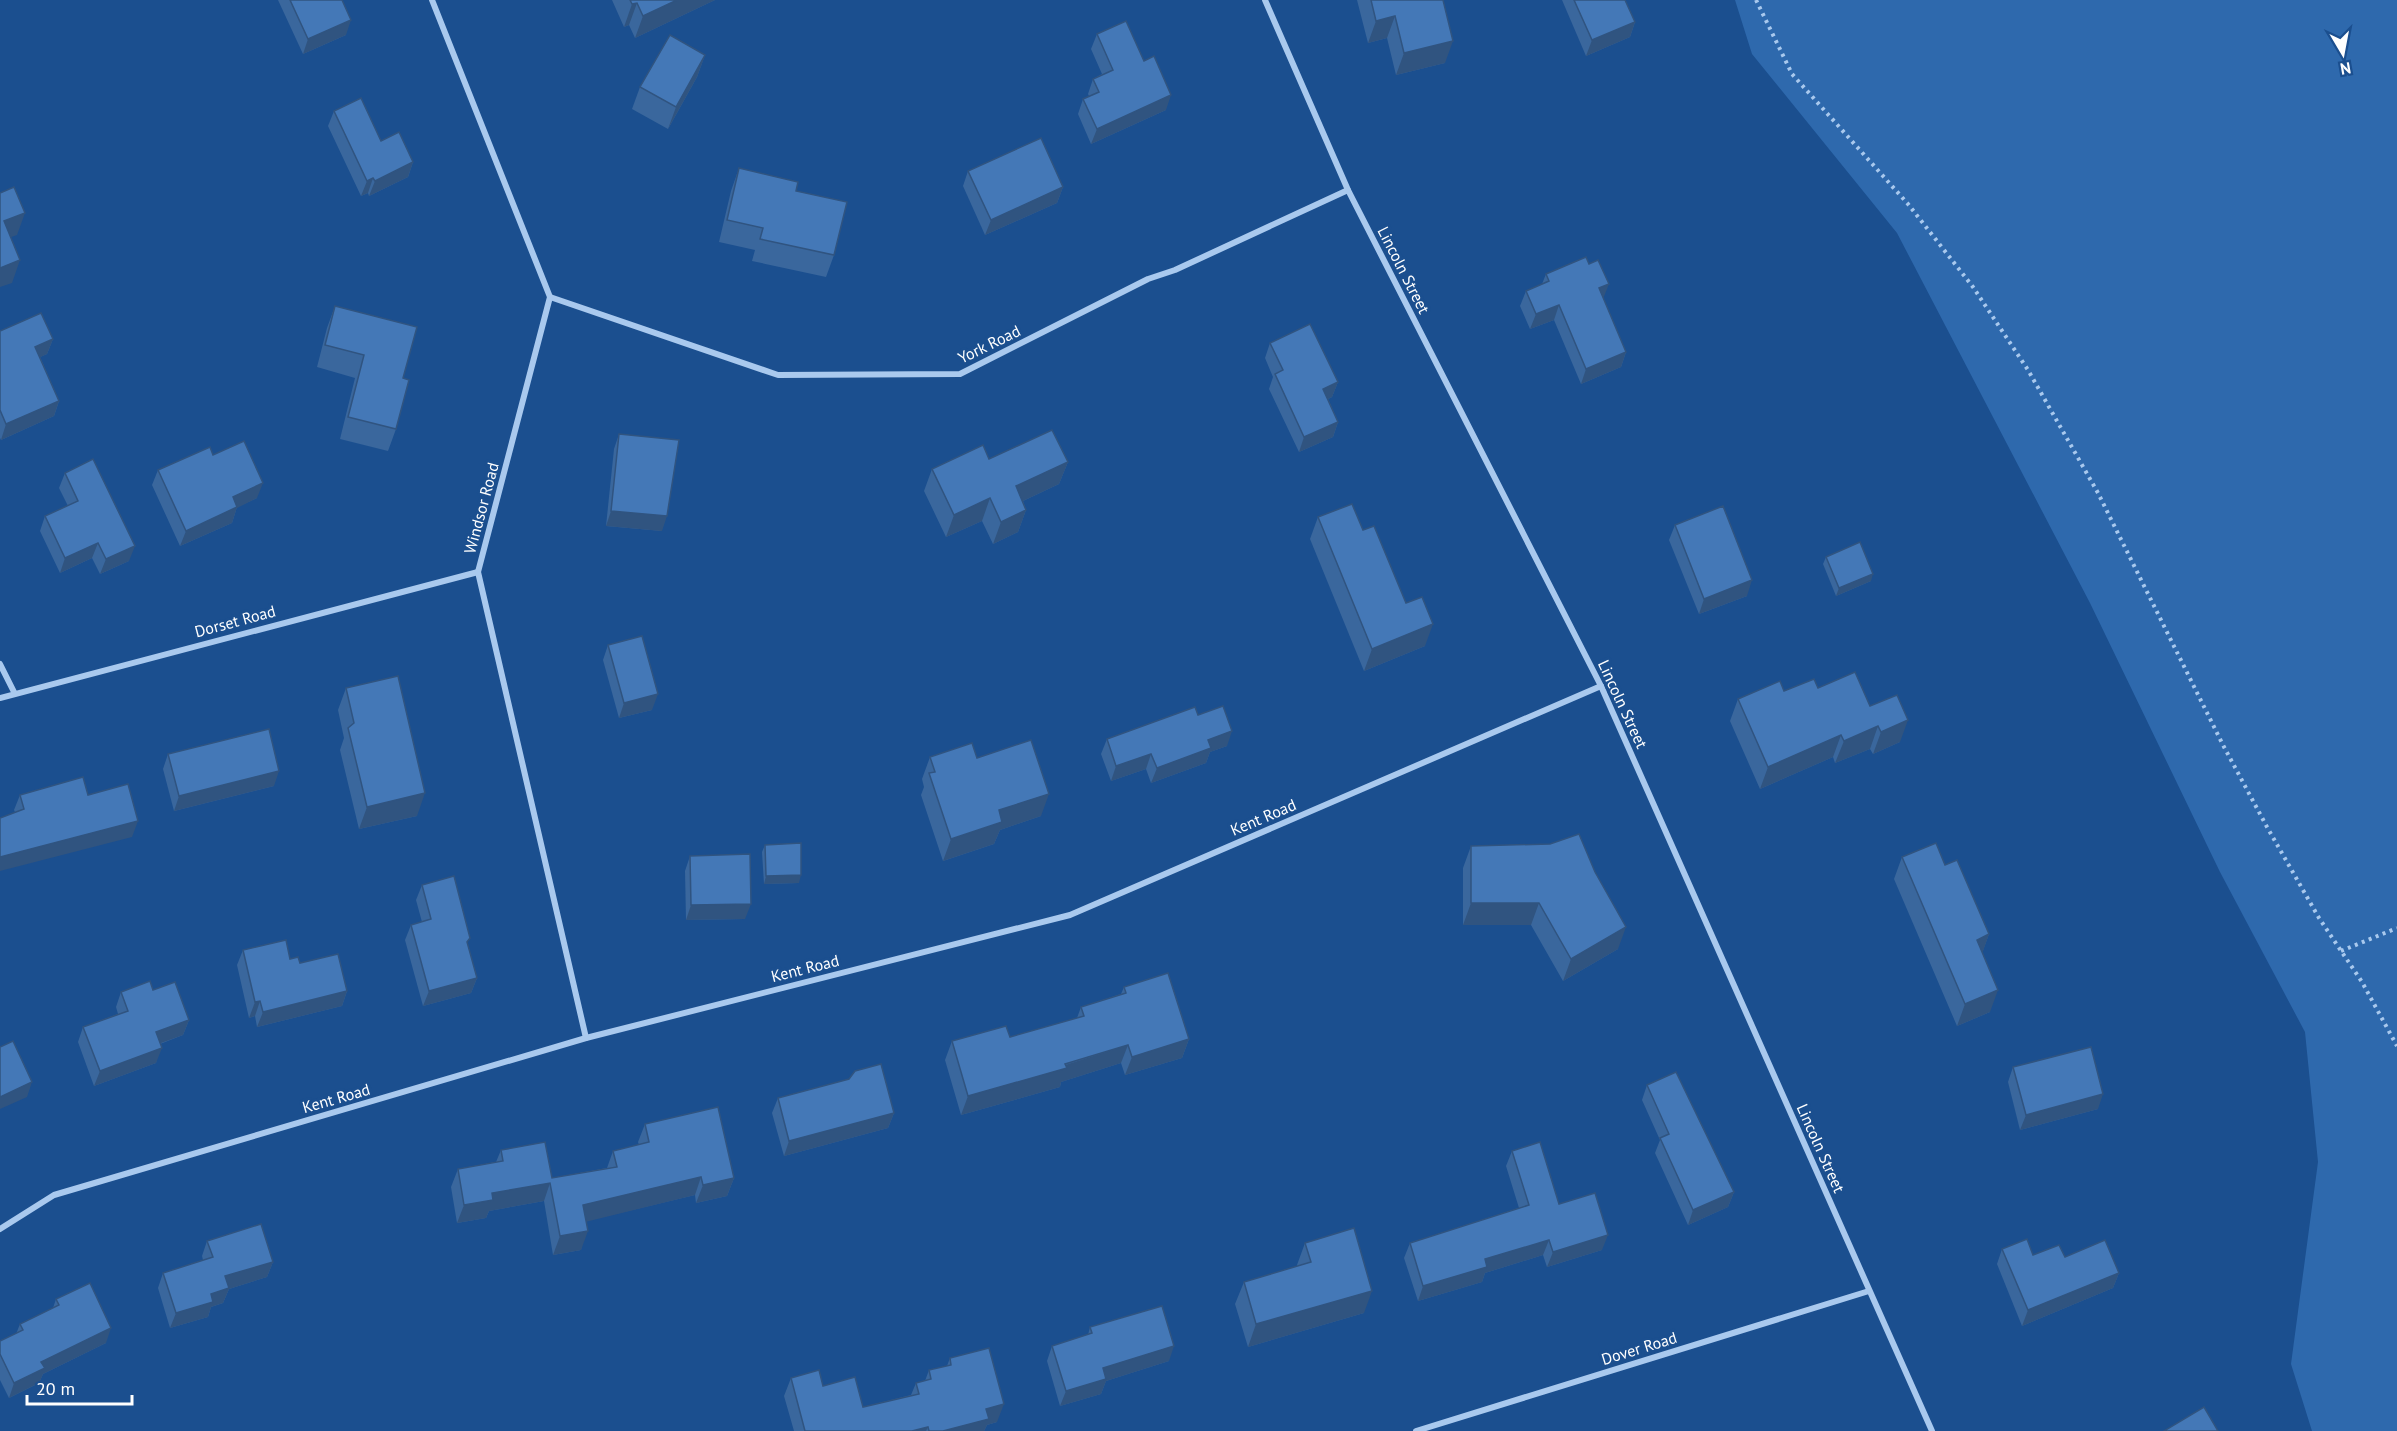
<svg xmlns="http://www.w3.org/2000/svg" width="2397" height="1431" viewBox="0 0 2397 1431" font-family="'PT Sans',sans-serif">
  <style>
    .green { fill: #2e69ad }
    .lines { fill: none; stroke-linecap: round; stroke-linejoin: round }
    .path { stroke: #a9c9ee; stroke-width: 4; stroke-dasharray: 3 4.5; stroke-linecap: butt }
    .minor { stroke: #a9c9ee; stroke-width: 6 }
    .wall { fill: #3a679d }
    .shaded-wall { fill: #305480 }
    .building { fill: #4478b7; stroke: #305480; stroke-width: 1.5 }
    .labels { text-anchor: middle; stroke-width: 6; stroke-linejoin: round; paint-order: stroke }
    .street-label { font-size: 16px; fill: #fff; stroke: #1b4f8f }
  </style>
  <rect width="100%" height="100%" fill="#1b4f8f"/>
  <path class="green" d="M1735,0H2397V1431H2312L2291,1364L2318,1162L2305,1032L2220,872L2090,603L1897,233L1752,54Z"/>
  <g class="lines">
    <g class="path">
      <path d="M1756,0L1792,74L1908,204L1973,287L2028,370L2098,493L2223,745L2267,827L2319,918L2362,982L2397,1046"/>
      <path d="M2341,951L2397,928"/>
    </g>
    <g class="minor">
      <path d="M432,0L550,297L478,572L586,1038"/>
      <path d="M1265,0L1348,190L1601,686L1932,1431"/>
      <path d="M550,297L778,375L960,374L1148,279L1175,270L1348,190"/>
      <path d="M0,664L14,692"/>
      <path d="M0,698L478,572"/>
      <path d="M0,1229L54,1195L586,1038L1070,915L1601,686"/>
      <path d="M1416,1431L1869,1291"/>
    </g>
  </g>
  <g class="wall">
    <path d="M278,0H342L346,35L303,54Z"/>
    <path d="M612,0H715L635,38L629,25L624,27Z"/>
    <path d="M1357,0H1443L1445,63L1396,75L1387,38L1368,43Z"/>
    <path d="M1562,0H1625L1635,22L1630,37L1586,56Z"/>
    <path d="M1097,34L1166,110L1091,144L1078,114L1083,99L1089,96L1088,94L1093,79L1102,74L1091,49Z"/>
    <path d="M705,55L697,77L668,129L632,109L640,87Z"/>
    <path d="M334,111L413,162L408,177L369,196L368,193L361,196L328,126Z"/>
    <path d="M739,168L796,191L834,255L826,277L752,261L755,250L719,242L731,191Z"/>
    <path d="M968,171L1063,187L1057,203L985,235L963,186Z"/>
    <path d="M1546,274L1603,299L1626,352L1621,367L1581,384L1554,320L1530,329L1520,306L1526,291L1542,284Z"/>
    <path d="M335,306L403,378L396,429L388,451L340,439L355,378L317,367L327,328Z"/>
    <path d="M0,331L53,339L47,354L40,357L59,401L54,416L1,440L0,438Z"/>
    <path d="M1270,343L1338,382L1332,397L1328,399L1338,422L1333,437L1299,452L1269,389L1273,377L1265,358Z"/>
    <path d="M619,434L662,531L606,526L614,449Z"/>
    <path d="M213,455L257,498L237,507L232,523L180,546L152,485L158,470Z"/>
    <path d="M989,459L1068,462L1059,484L1023,501L1026,510L1018,532L993,544L982,521L946,537L924,491L932,469Z"/>
    <path d="M65,473L129,561L100,574L92,558L60,573L40,531L45,516L68,506L59,488Z"/>
    <path d="M1318,517L1363,530L1425,646L1364,671L1310,539Z"/>
    <path d="M1675,525L1747,596L1699,614L1669,540Z"/>
    <path d="M1826,557L1871,581L1836,596L1823,564Z"/>
    <path d="M608,645L652,710L619,718L603,660Z"/>
    <path d="M346,688L417,816L359,829L340,750L344,738L338,710Z"/>
    <path d="M1818,688L1870,706L1900,742L1873,754L1870,749L1835,763L1833,757L1760,789L1730,721L1738,699L1784,691Z"/>
    <path d="M1198,715L1227,746L1210,752L1206,763L1151,783L1146,769L1111,781L1101,754L1107,739Z"/>
    <path d="M168,754L274,786L174,811L163,769Z"/>
    <path d="M930,757L977,758L1041,816L1000,830L994,844L943,861L921,795L924,787L922,779Z"/>
    <path d="M20,795H88L132,837L15,812L14,810Z"/>
    <path d="M765,845L799,883L764,884L762,852Z"/>
    <path d="M1471,846L1618,949L1563,981L1531,925H1463V868Z"/>
    <path d="M690,856L745,919L686,920L685,871Z"/>
    <path d="M1902,857L1945,865L1989,934L1982,953L1990,1012L1957,1026L1894,879Z"/>
    <path d="M422,885L468,945L477,978L471,993L423,1006L405,940L411,925L422,922L416,900Z"/>
    <path d="M243,950L290,959L300,963L347,991L342,1006L257,1027L255,1016L249,1018L237,965Z"/>
    <path d="M1124,987L1189,1039L1182,1058L1125,1075L1121,1063L1061,1082L1060,1087L961,1115L945,1060L952,1041L1010,1037L1077,1018L1081,1007L1121,994Z"/>
    <path d="M153,990L189,1020L183,1035L160,1044L156,1063L94,1086L78,1042L83,1027L118,1014L116,1007L121,992Z"/>
    <path d="M2013,1067L2098,1109L2020,1130L2008,1082Z"/>
    <path d="M1647,1085L1734,1192L1728,1207L1688,1225L1655,1153L1660,1140L1642,1100Z"/>
    <path d="M778,1098L894,1113L888,1128L784,1156L772,1113Z"/>
    <path d="M645,1124L734,1178L727,1196L696,1203L695,1195L586,1221L581,1250L553,1255L544,1201L489,1211L486,1218L457,1223L451,1187L458,1169L496,1162L501,1150L552,1178L607,1168L613,1151L639,1145L638,1142Z"/>
    <path d="M1512,1151L1602,1250L1547,1267L1543,1255L1485,1273L1482,1282L1418,1301L1404,1258L1410,1243L1519,1208L1506,1166Z"/>
    <path d="M207,1241L273,1262L267,1277L229,1289L223,1303L211,1307L208,1317L170,1328L158,1288L163,1273L203,1260L202,1256Z"/>
    <path d="M1305,1243L1364,1313L1248,1347L1235,1304L1244,1282L1297,1266V1265Z"/>
    <path d="M2002,1249L2033,1255L2119,1273L2113,1288L2022,1326L1997,1264Z"/>
    <path d="M56,1299L106,1343L43,1374L39,1383L9,1398L0,1380V1341L16,1334L20,1324L53,1308Z"/>
    <path d="M1090,1327L1169,1361L1106,1381L1101,1394L1060,1406L1047,1361L1052,1346L1088,1335Z"/>
    <path d="M950,1358L997,1422L987,1425L984,1431H794L784,1396L791,1378L823,1386L863,1407L911,1395L916,1383L925,1381L929,1370L947,1366Z"/>
  </g>
  <g class="shaded-wall">
    <path d="M677,0H715L635,38L643,16Z"/>
    <path d="M637,3L629,25L624,27L632,4Z"/>
    <path d="M1395,16L1387,38L1368,43L1376,21Z"/>
    <path d="M351,20L346,35L303,54L308,39Z"/>
    <path d="M1635,22L1630,37L1586,56L1592,40Z"/>
    <path d="M1453,41L1445,63L1396,75L1404,53Z"/>
    <path d="M705,55L697,77L668,129L676,107Z"/>
    <path d="M1171,95L1166,110L1091,144L1097,129Z"/>
    <path d="M413,162L408,177L369,196L375,181Z"/>
    <path d="M373,178L368,193L361,196L367,181Z"/>
    <path d="M1063,187L1057,203L985,235L991,220Z"/>
    <path d="M25,213L17,235L0,241L4,221Z"/>
    <path d="M20,260L12,283L0,287V268Z"/>
    <path d="M1609,284L1603,299L1599,288Z"/>
    <path d="M1559,305L1554,320L1530,329L1536,314Z"/>
    <path d="M53,339L47,354L30,362L35,347Z"/>
    <path d="M1626,352L1621,367L1581,384L1586,369Z"/>
    <path d="M1338,382L1332,397L1318,404L1323,389Z"/>
    <path d="M59,401L54,416L1,440L6,424Z"/>
    <path d="M1338,422L1333,437L1299,452L1304,437Z"/>
    <path d="M1068,462L1059,484L1008,508L1016,486Z"/>
    <path d="M263,483L257,498L235,509L237,507L232,523L180,546L186,531L233,497Z"/>
    <path d="M990,498L982,521L946,537L954,515Z"/>
    <path d="M1026,510L1018,532L993,544L1001,522Z"/>
    <path d="M611,511L667,516L662,531L606,526Z"/>
    <path d="M98,543L92,558L60,573L65,558Z"/>
    <path d="M135,546L129,561L100,574L106,559Z"/>
    <path d="M1873,574L1871,581L1836,596L1839,588Z"/>
    <path d="M1752,580L1747,596L1699,614L1704,599Z"/>
    <path d="M1433,624L1425,646L1364,671L1372,649Z"/>
    <path d="M658,694L652,710L619,718L624,703Z"/>
    <path d="M1908,720L1900,742L1873,754L1881,732Z"/>
    <path d="M1878,726L1870,749L1835,763L1844,741Z"/>
    <path d="M1232,731L1227,746L1210,752L1206,763L1151,783L1157,768L1208,740Z"/>
    <path d="M1841,735L1833,757L1760,789L1768,767Z"/>
    <path d="M1151,754L1146,769L1111,781L1116,766Z"/>
    <path d="M279,771L274,786L174,811L179,796Z"/>
    <path d="M425,793L417,816L359,829L367,807Z"/>
    <path d="M1049,794L1041,816L1000,830L994,844L943,861L951,839L999,810Z"/>
    <path d="M138,821L132,837L0,871V857Z"/>
    <path d="M801,875L799,883L764,884L766,876Z"/>
    <path d="M1471,903H1539L1531,925H1463Z"/>
    <path d="M751,904L745,919L686,920L691,905Z"/>
    <path d="M1626,927L1618,949L1563,981L1571,959Z"/>
    <path d="M1989,934L1981,957L1977,940Z"/>
    <path d="M477,978L471,993L423,1006L429,991Z"/>
    <path d="M1998,990L1990,1012L1957,1026L1965,1004Z"/>
    <path d="M347,991L342,1006L257,1027L263,1012Z"/>
    <path d="M260,1001L255,1016L249,1018L255,1002Z"/>
    <path d="M189,1020L183,1035L150,1047L156,1032Z"/>
    <path d="M1189,1039L1182,1058L1125,1075L1132,1057Z"/>
    <path d="M1128,1045L1121,1063L1061,1082L1060,1087L961,1115L968,1096Z"/>
    <path d="M162,1048L156,1063L94,1086L100,1071Z"/>
    <path d="M32,1082L27,1097L0,1109V1097Z"/>
    <path d="M2103,1094L2098,1109L2020,1130L2026,1115Z"/>
    <path d="M894,1113L888,1128L784,1156L789,1141Z"/>
    <path d="M701,1177L695,1195L577,1224L583,1205Z"/>
    <path d="M734,1178L727,1196L696,1203L703,1185Z"/>
    <path d="M550,1183L544,1201L489,1211L486,1218L457,1223L464,1205L492,1193Z"/>
    <path d="M1734,1192L1728,1207L1688,1225L1693,1210Z"/>
    <path d="M588,1231L581,1250L553,1255L560,1236Z"/>
    <path d="M1608,1235L1602,1250L1547,1267L1553,1252Z"/>
    <path d="M1549,1240L1543,1255L1485,1273L1482,1282L1418,1301L1423,1286L1485,1259Z"/>
    <path d="M273,1262L267,1277L229,1289L223,1303L211,1307L208,1317L170,1328L176,1313L211,1294L225,1276Z"/>
    <path d="M2119,1273L2113,1288L2022,1326L2028,1310Z"/>
    <path d="M1372,1291L1364,1313L1248,1347L1256,1324Z"/>
    <path d="M111,1328L106,1343L43,1374L39,1383L9,1398L14,1383L41,1362Z"/>
    <path d="M1174,1346L1169,1361L1106,1381L1101,1394L1060,1406L1066,1391L1103,1368Z"/>
    <path d="M1004,1404L997,1422L987,1425L984,1431H943L986,1409Z"/>
    <path d="M928,1427L926,1431H912Z"/>
  </g>
  <g class="building">
    <path d="M290,0H342L351,20L308,39Z"/>
    <path d="M630,0H677L643,16L637,3L632,4Z"/>
    <path d="M1371,0H1443L1453,41L1404,53L1395,16L1376,21Z"/>
    <path d="M1574,0H1625L1635,22L1592,40Z"/>
    <path d="M1126,21L1144,61L1154,56L1171,95L1097,129L1083,99L1099,92L1093,79L1113,70L1097,34Z"/>
    <path d="M670,35L705,55L676,107L640,87Z"/>
    <path d="M361,98L381,141L399,132L413,162L375,181L373,178L367,181L334,111Z"/>
    <path d="M1041,138L1063,187L991,220L968,171Z"/>
    <path d="M739,168L798,182L796,191L847,202L834,255L760,239L763,228L727,220Z"/>
    <path d="M14,187L25,213L4,221L20,260L0,268V193Z"/>
    <path d="M1586,257L1589,264L1598,260L1609,284L1599,288L1626,352L1586,369L1559,305L1536,314L1526,291L1549,281L1546,274Z"/>
    <path d="M335,306L417,327L403,378L409,380L396,429L348,417L364,355L325,345Z"/>
    <path d="M41,313L53,339L35,347L59,401L6,424L0,410V331Z"/>
    <path d="M1310,324L1338,382L1323,389L1338,422L1304,437L1275,374L1283,370L1270,343Z"/>
    <path d="M1052,430L1068,462L1016,486L1026,510L1001,522L990,498L954,515L932,469L983,445L989,459Z"/>
    <path d="M619,434L679,440L667,516L611,511Z"/>
    <path d="M244,441L263,483L233,497L237,507L186,531L158,470L210,447L213,455Z"/>
    <path d="M93,459L135,546L106,559L98,543L65,558L45,516L78,501L65,473Z"/>
    <path d="M1352,504L1363,530L1374,526L1406,603L1422,597L1433,624L1372,649L1318,517Z"/>
    <path d="M1723,506L1752,580L1704,599L1675,525Z"/>
    <path d="M1860,542L1873,574L1839,588L1826,557Z"/>
    <path d="M642,636L658,694L624,703L608,645Z"/>
    <path d="M1855,672L1870,706L1897,695L1908,720L1881,732L1878,726L1844,741L1841,735L1768,767L1738,699L1780,681L1784,691L1814,679L1818,688Z"/>
    <path d="M398,676L425,793L367,807L348,728L354,723L346,688Z"/>
    <path d="M1223,706L1232,731L1208,740L1211,748L1157,768L1151,754L1116,766L1107,739L1195,707L1198,715Z"/>
    <path d="M269,729L279,771L179,796L168,754Z"/>
    <path d="M1031,740L1049,794L999,810L1002,822L951,839L929,773L935,772L930,757L972,743L977,758Z"/>
    <path d="M83,777L88,795L128,784L138,821L0,857V818L24,809L20,795Z"/>
    <path d="M1579,834L1595,872L1626,927L1571,959L1539,903H1471V846L1550,844Z"/>
    <path d="M801,843V875L766,876L765,845Z"/>
    <path d="M1936,843L1945,865L1957,860L1989,934L1977,940L1998,990L1965,1004L1902,857Z"/>
    <path d="M750,854L751,904L691,905L690,856Z"/>
    <path d="M454,876L470,938L467,942L477,978L429,991L411,925L431,919L422,885Z"/>
    <path d="M286,940L290,959L298,957L300,963L338,954L347,991L263,1012L260,1001L255,1002L243,950Z"/>
    <path d="M1168,973L1189,1039L1132,1057L1128,1045L1065,1064L1067,1068L968,1096L952,1041L1006,1026L1010,1037L1084,1016L1081,1007L1126,993L1124,987Z"/>
    <path d="M150,981L153,990L175,982L189,1020L156,1032L162,1048L100,1071L83,1027L128,1011L121,992Z"/>
    <path d="M13,1041L32,1082L0,1097V1047Z"/>
    <path d="M2091,1047L2103,1094L2026,1115L2013,1067Z"/>
    <path d="M881,1064L894,1113L789,1141L778,1098L849,1079L855,1071Z"/>
    <path d="M1676,1072L1734,1192L1693,1210L1660,1138L1669,1134L1647,1085Z"/>
    <path d="M718,1107L734,1178L703,1185L701,1177L583,1205L588,1231L560,1236L550,1183L492,1193L493,1200L464,1205L458,1169L503,1161L501,1150L545,1142L552,1178L617,1167L613,1151L649,1142L645,1124Z"/>
    <path d="M1540,1142L1559,1204L1595,1193L1608,1235L1553,1252L1549,1240L1485,1259L1487,1267L1423,1286L1410,1243L1529,1205L1512,1151Z"/>
    <path d="M261,1224L273,1262L225,1276L229,1288L211,1294L213,1302L176,1313L163,1273L213,1257L207,1241Z"/>
    <path d="M1354,1228L1372,1291L1256,1324L1244,1282L1311,1262L1305,1243Z"/>
    <path d="M2027,1239L2033,1255L2059,1245L2065,1257L2105,1240L2119,1273L2028,1310L2002,1249Z"/>
    <path d="M90,1283L111,1328L41,1362L45,1368L14,1383L0,1354V1341L23,1330L20,1324L59,1305L56,1299Z"/>
    <path d="M1162,1306L1174,1346L1103,1368L1106,1379L1066,1391L1052,1346L1092,1333L1090,1327Z"/>
    <path d="M989,1348L1004,1404L986,1409L989,1419L943,1431H929L928,1427L912,1431H805L791,1378L819,1370L823,1386L855,1377L863,1407L919,1394L916,1383L931,1379L929,1370L951,1365L950,1358Z"/>
    <path d="M2204,1407L2218,1431H2164Z"/>
  </g>
  <g class="labels">
    <g class="street-label">
      <text transform="translate(1404 270) rotate(63)" y="6">Lincoln Street</text>
      <text transform="translate(989 344) rotate(-26)" y="6">York Road</text>
      <text transform="translate(481 508) rotate(-75)" y="6">Windsor Road</text>
      <text transform="translate(235 621) rotate(-15)" y="6">Dorset Road</text>
      <text transform="translate(1623 704) rotate(65)" y="6">Lincoln Street</text>
      <text transform="translate(1263 817) rotate(-23)" y="6">Kent Road</text>
      <text transform="translate(805 968) rotate(-14)" y="6">Kent Road</text>
      <text transform="translate(336 1098) rotate(-16)" y="6">Kent Road</text>
      <text transform="translate(1821 1148) rotate(66)" y="6">Lincoln Street</text>
      <text transform="translate(1639 1348) rotate(-17)" y="6">Dover Road</text>
    </g>
  </g>
  <g transform="translate(2343 54) rotate(170)" stroke="#1b4f8f" stroke-width="4.5" paint-order="stroke">
  <path d="M0-4.5L10 22L0 15L-10 22Z" fill="#ffffff"/>
  <text y="-9" font-size="16" font-weight="bold" text-anchor="middle" fill="#ffffff">N</text>
  </g>
  <path d="M27 1395v9h105v-9" fill="none" stroke="#ffffff" stroke-width="3"/>
  <text x="36" y="1395" font-size="18" fill="#ffffff" stroke="#1b4f8f" stroke-width="4.5" paint-order="stroke">20 m</text>
</svg>
